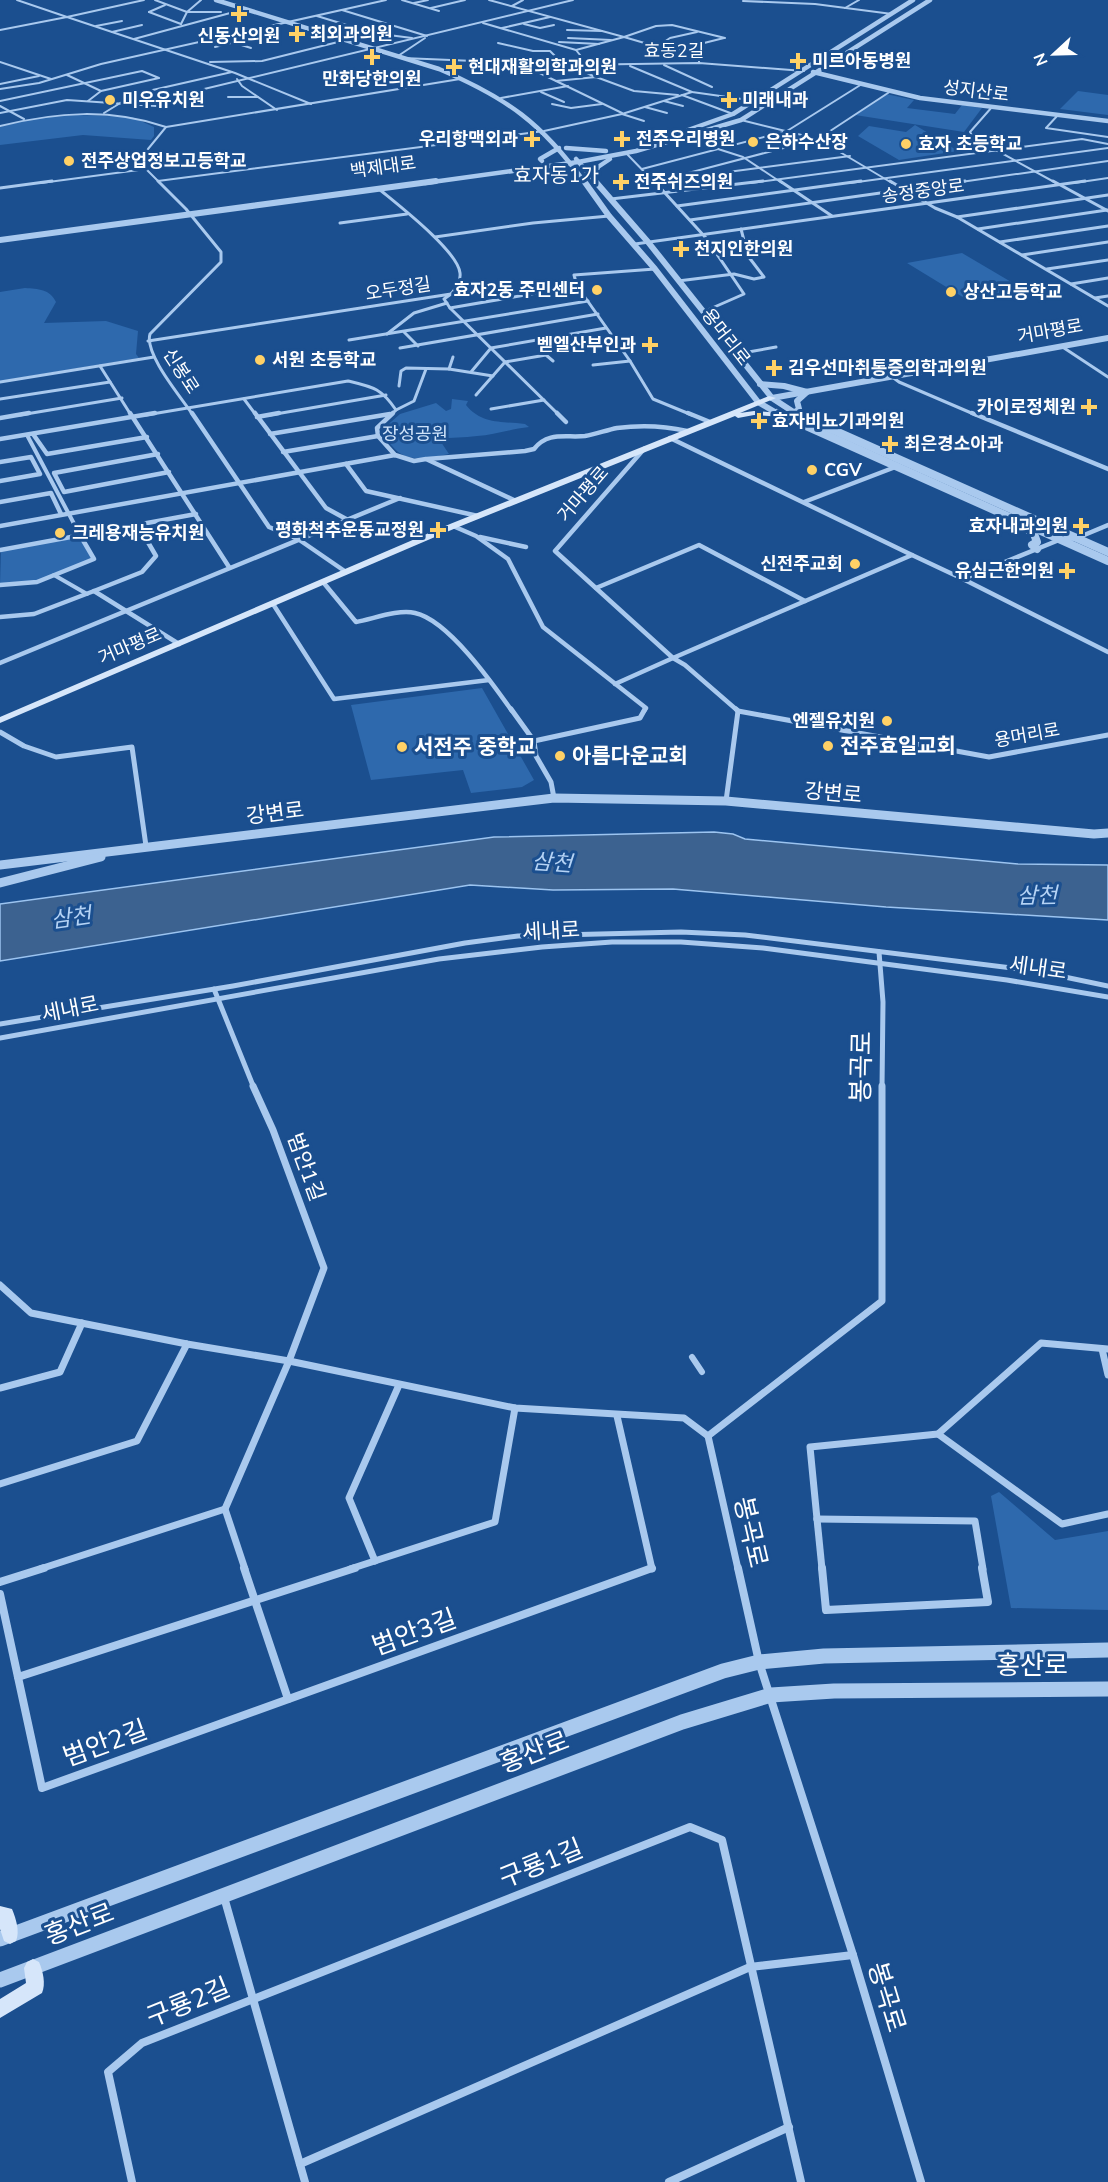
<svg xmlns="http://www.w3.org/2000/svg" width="1108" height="2182" viewBox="0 0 1108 2182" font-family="'Nunito Sans','Noto Sans KR',sans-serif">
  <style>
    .green { fill: #2e69ad }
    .water { fill: #3c6290; stroke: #9cc4f0; stroke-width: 1.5 }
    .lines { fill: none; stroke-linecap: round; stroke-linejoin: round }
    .pedestrian-far3 { stroke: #a9c9ee; stroke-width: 2 }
    .pedestrian-far2 { stroke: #a9c9ee; stroke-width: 3 }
    .pedestrian-far1 { stroke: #a9c9ee; stroke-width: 4 }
    .pedestrian { stroke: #a9c9ee; stroke-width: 6 }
    .minor-far5 { stroke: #a9c9ee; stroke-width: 2 }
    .minor-far4 { stroke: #a9c9ee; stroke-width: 3 }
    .minor-far3 { stroke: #a9c9ee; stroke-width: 4.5 }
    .minor-far2 { stroke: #a9c9ee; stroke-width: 5 }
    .minor-far1 { stroke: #a9c9ee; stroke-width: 7 }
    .minor { stroke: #a9c9ee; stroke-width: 8 }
    .tertiary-far4 { stroke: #a9c9ee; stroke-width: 4.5 }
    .tertiary-far3 { stroke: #a9c9ee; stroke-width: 6 }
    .tertiary-far2 { stroke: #a9c9ee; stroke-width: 8 }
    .tertiary-far1 { stroke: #a9c9ee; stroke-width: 9 }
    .tertiary { stroke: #a9c9ee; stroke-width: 15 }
    .secondary { fill: #d6e6fa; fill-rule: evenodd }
    .poi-dot { fill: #ffd166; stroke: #1b4f8f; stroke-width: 2 }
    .labels { text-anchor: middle; stroke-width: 6; stroke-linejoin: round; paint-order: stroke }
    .far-poi-label { font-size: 18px; font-weight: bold; fill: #fff; stroke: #1b4f8f; text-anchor: start }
    .far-street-label { font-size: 18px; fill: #fff; stroke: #1b4f8f }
    .far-park-label { font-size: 18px; fill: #cfe3fa; stroke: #1b4f8f }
    .far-quarter-label { font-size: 20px; fill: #fff; stroke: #1b4f8f }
    .poi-label { font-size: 21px; font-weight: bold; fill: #fff; stroke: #1b4f8f; text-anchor: start }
    .street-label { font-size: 21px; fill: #fff; stroke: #1b4f8f }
    .water-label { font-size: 22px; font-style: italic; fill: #b5d3f5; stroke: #1b4f8f }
    .near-street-label { font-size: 26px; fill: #fff; stroke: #1b4f8f }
  </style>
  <rect width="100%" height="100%" fill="#1b4f8f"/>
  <g class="green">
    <path d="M1078,91L1108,95V115L1060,109Z"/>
    <path d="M886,94L914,100L907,108L955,114L962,105L982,108L964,132L855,115Z"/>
    <path d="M78,115L132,117L154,127V136L151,140L83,135L0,145V127L37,118Z"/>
    <path d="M915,125L958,151L899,160L858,136L869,126L906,132Z"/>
    <path d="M962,253L1025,290L966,299L907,263Z"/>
    <path d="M25,288C38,289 50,289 56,302L44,323L106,321L138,331L136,354L139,358L0,381V292Z"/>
    <path d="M452,399L468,401L466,405C482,425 503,421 525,424L529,427C511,429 494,435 477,436C464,438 452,437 439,439L449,454C427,458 407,464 392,446C387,440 384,437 383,429L400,414L436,403L446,411L451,409Z"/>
    <path d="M80,535L94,559L37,582L0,585L1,550Z"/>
    <path d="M482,688L534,780L522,787L471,793L463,770L371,780L351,705Z"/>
    <path d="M999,1492L1055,1540L1108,1531V1610L1011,1608L991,1496Z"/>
  </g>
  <path class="water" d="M714,832L733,834L745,839L1018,864L1108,865V920L886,907L673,889L553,890L470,885L0,961V904L494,837Z"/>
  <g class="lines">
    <g class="pedestrian-far3">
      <path d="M512,6L523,0"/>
      <path d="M524,24L540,28L554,25"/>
      <path d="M502,28L550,17"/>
      <path d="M567,30L602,31"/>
      <path d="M568,38L611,40"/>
      <path d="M559,42L599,44"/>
      <path d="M498,43L533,51H550L564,65"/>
      <path d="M541,92L564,102"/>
      <path d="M682,95L733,114"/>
      <path d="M664,101L683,106"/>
      <path d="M552,104L571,108L602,104"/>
      <path d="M645,107L667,113"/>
      <path d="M622,114L644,121"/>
    </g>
    <g class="pedestrian-far2">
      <path d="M581,349L619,345"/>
      <path d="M505,362L546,355L553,361"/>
      <path d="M593,365L630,361"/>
    </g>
    <g class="pedestrian-far1">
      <path d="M27,435L80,535"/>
      <path d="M54,575L87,594"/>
    </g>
    <path class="pedestrian" d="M692,1357L702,1372"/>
    <g class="minor-far5">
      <path d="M17,0L67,17L144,0"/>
      <path d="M155,0L187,12H221"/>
      <path d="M402,0L439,11"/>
      <path d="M489,0L624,37L656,26L672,25L725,38"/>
      <path d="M743,1L815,4L892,14"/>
      <path d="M414,3L428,0"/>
      <path d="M431,8L465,0"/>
      <path d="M845,8L859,0"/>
      <path d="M342,10L427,36"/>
      <path d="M149,12L181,24"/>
      <path d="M149,12L165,5"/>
      <path d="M317,16L373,33L412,38"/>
      <path d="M483,23L576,50L588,65"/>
      <path d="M181,24L187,12L201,0"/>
      <path d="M96,26L122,21"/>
      <path d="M0,30L67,17L235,73L311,104"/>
      <path d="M112,32L142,25"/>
      <path d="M134,39L245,9"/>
      <path d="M235,43L251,48"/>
      <path d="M658,46L670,38L697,32"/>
      <path d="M215,47L271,33L258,29"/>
      <path d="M576,50L624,37L699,59V63"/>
      <path d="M676,50L724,38"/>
      <path d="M398,56L425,38"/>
      <path d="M403,58L569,65L699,63L804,71"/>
      <path d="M0,62L51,79"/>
      <path d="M210,62L262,61L346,40"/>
      <path d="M521,64L622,113"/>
      <path d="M664,65L712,87"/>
      <path d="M630,66L692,92L756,101"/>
      <path d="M575,67L595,77"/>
      <path d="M67,75L101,91"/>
      <path d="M237,79L242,86L277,110"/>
      <path d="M556,81L596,77L634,91L678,95"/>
      <path d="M0,84L39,76"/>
      <path d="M0,89L39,83L101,64L386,0"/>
      <path d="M228,97H258"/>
      <path d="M501,98L568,86"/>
      <path d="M0,101L142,71L159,78L101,91L88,101"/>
      <path d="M0,106L24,119"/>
      <path d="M992,107L970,132L974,138L1056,183"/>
      <path d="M0,113L67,100L156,106L175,96L573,0"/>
      <path d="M104,113L135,94L232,72"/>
      <path d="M1058,115L1046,128L1108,137"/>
      <path d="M741,120L818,139L892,183"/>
      <path d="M0,126C57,112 110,108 166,127L148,149L142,161L146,169L160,183"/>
      <path d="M166,127L460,79"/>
      <path d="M718,149L743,157L782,183"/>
      <path d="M626,153L655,183"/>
      <path d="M642,169L787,131L862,84"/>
      <path d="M677,175L682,178L850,156"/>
      <path d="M158,181L544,131L622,114L692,92"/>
      <path d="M654,182L818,139L891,91"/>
      <path d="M41,183L146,169"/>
      <path d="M751,183L1082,139L1108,144"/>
      <path d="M850,183L1108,148"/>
      <path d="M954,183L1108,161"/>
      <path d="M1074,183L1108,178"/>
    </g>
    <g class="minor-far4">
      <path d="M158,181L186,209L221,252V262L150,334C144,354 181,397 193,415"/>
      <path d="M654,181L706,238L744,294L703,312"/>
      <path d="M780,181L832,216"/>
      <path d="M890,181L935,208L957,217L1108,306"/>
      <path d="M1053,181L1108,211"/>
      <path d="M654,182L657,181"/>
      <path d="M0,188L52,181"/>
      <path d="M379,189C397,204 458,251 460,273C461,282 456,288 451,294"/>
      <path d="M611,199L763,181"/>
      <path d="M677,206L861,181"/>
      <path d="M957,217L1108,195"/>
      <path d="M690,220L965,181"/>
      <path d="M340,223L407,214"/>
      <path d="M978,229L1107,210"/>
      <path d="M435,237L533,223L609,216"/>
      <path d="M1000,242L1108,226"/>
      <path d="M635,244L1085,181"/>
      <path d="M1022,255L1108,242"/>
      <path d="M1047,269L1108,260"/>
      <path d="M678,281L734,274L754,279L764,277L748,256L741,229"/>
      <path d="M1071,284L1108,278"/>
      <path d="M577,286L630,361L653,399L692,415"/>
      <path d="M1095,298L1108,296"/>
      <path d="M450,308L559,415"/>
      <path d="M404,332L418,346"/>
      <path d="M387,334L414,313L447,303"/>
      <path d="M349,340L588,301"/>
      <path d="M148,341L451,294L444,299L450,308L577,286L574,275L655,269"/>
      <path d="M1061,346L1108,377"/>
      <path d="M400,348L598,314"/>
      <path d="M737,354L776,347"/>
      <path d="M100,366L131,415"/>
      <path d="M449,369L453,357"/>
      <path d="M471,372L491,348L606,328"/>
      <path d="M891,376L899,382L976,415"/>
      <path d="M0,382L154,357"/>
      <path d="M399,386L401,371L406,368L449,369L493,376"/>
      <path d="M476,395L505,362"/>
      <path d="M0,399L110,382"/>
      <path d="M244,399L256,415"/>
      <path d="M491,409L544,400"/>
      <path d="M396,410L414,401L426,369"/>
      <path d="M20,415L122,398"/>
      <path d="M146,415L348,381C373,387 381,388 396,410L391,415"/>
      <path d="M270,415L386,395"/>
      <path d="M386,415L390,414"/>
    </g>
    <g class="minor-far3">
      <path d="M130,413L229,567"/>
      <path d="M192,413L269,527L298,539L346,572"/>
      <path d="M255,413L326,508L348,520"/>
      <path d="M393,413L377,428L378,436L395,455"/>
      <path d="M557,413L566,422"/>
      <path d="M688,413L710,422"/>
      <path d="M972,413L1108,469"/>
      <path d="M257,417L279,413"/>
      <path d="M0,418L29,413"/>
      <path d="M33,434L47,454L147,437"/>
      <path d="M270,434L390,414"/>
      <path d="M670,438L912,555"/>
      <path d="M0,439L155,413"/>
      <path d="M283,452L378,436"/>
      <path d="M158,454L54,473L64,492L169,472"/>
      <path d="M427,459L525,451L534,449C548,431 566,438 585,436C596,434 607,430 617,428C640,425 665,426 687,431"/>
      <path d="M0,462L31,457L40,474L0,481"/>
      <path d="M346,464L366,491L478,516"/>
      <path d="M0,502L51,493L61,514"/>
      <path d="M804,502L898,466"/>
      <path d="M1108,525L1077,538L1059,540L963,579L1108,652"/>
      <path d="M0,526L395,455L414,461L426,459L516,501"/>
      <path d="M453,526L476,536L508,559L543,627L646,708L644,711"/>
      <path d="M480,537L526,547"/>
      <path d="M0,550L196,514"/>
      <path d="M323,582L356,622C373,619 398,609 415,613C448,620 493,684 512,711"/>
      <path d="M0,585L37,582L94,559L80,535"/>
      <path d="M596,588L699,545L805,601"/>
      <path d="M94,591L179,644"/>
      <path d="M273,604L334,699L489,680"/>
      <path d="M0,617L34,614L94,591L142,572L156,556L138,525"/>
      <path d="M0,663L400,498"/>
      <path d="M615,684L673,658L555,551L644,449"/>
      <path d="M738,711L685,665L673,658L912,555L963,579"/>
    </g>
    <g class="minor-far2">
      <path d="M511,709L534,741L536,756L551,782L554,798"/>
      <path d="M736,709L738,711"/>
      <path d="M738,711L989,757L1108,735"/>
      <path d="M0,732L24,746L56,757L132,747L146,846"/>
      <path d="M534,741L640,718L645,709"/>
      <path d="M726,801L738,711"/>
      <path d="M879,952L883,1002L882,1088"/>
      <path d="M214,989L254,1088"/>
      <path d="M0,1024L233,986L465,943L518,936L681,932L745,935L1036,971L1108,986"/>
      <path d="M0,1038L439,959L542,947L612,942H681L763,948L1007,980L1108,997"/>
    </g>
    <g class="minor-far1">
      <path d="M0,1285L31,1313L187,1344L289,1361L515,1408L684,1418L708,1436"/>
      <path d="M1102,1349L1108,1375"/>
      <path d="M0,1388L60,1372L82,1323"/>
      <path d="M617,1416L652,1569"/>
      <path d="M938,1434L1062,1524L1108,1514"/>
      <path d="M0,1484L137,1441L187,1344"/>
      <path d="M817,1519L975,1521L983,1569"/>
      <path d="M817,1519L822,1569"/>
      <path d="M817,1519L810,1447L938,1434L1041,1343L1108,1349"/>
      <path d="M375,1561L349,1498L399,1385"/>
      <path d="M40,1569L225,1509"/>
      <path d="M245,1569L225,1509L289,1361L324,1268L273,1130L253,1086"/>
      <path d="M350,1569L495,1522L515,1408"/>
      <path d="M738,1569L708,1436L882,1301V1086"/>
    </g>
    <g class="minor">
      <path d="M244,1568L288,1699"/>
      <path d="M738,1568L759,1662L853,1955L921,2182"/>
      <path d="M822,1568L826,1610L988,1602L982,1568"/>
      <path d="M0,1582L44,1568"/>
      <path d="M0,1594L42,1788L652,1568"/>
      <path d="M18,1677L355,1568"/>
      <path d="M224,1897L305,2182"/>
      <path d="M300,2164L750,1967L853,1955"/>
      <path d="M132,2182L108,2072L142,2043L690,1827L722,1840L801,2182"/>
      <path d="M669,2182L789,2127"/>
    </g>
    <g class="tertiary-far4">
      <path d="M216,0L439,69C507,98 542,123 585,183"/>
      <path d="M813,72L920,98L1108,121"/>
      <path d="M688,130L733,114L913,0"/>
      <path d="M566,148L606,151"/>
      <path d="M576,159L597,183"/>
      <path d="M542,161L540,159L559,148"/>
      <path d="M589,175L595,174L598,167L610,159"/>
      <path d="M425,183L578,162L636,151L741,120L930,0"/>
    </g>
    <g class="tertiary-far3">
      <path d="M584,181L609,216L655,269L758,402L780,415"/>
      <path d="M595,181L648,242L772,398L798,415"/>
      <path d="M0,240L436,181"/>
      <path d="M760,384L784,386L807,392L797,401L799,409L794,413"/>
      <path d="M772,398L1108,338"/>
    </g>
    <g class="tertiary-far2">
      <path d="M777,413L1108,561"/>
      <path d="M795,413L1108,552"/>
      <path d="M1027,529L1034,534L1037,542L1032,545L1037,549"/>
    </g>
    <g class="tertiary-far1">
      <path d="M0,865L554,798L726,801L1094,834L1108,833"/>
      <path d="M0,883L101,857"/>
    </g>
    <g class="tertiary">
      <path d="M0,1939L723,1671L759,1662L824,1656L1108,1650"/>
      <path d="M0,1980L682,1722L771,1695L834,1691L1108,1689"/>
    </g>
    <g class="secondary">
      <path d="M769,396L776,398L740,413L754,411L780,413H783V417L754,415L738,418L735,416L456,528L0,723V717L450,524Z"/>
      <path d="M0,1906L12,1909C16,1919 20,1931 16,1941L10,1944L4,1941L0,1929Z"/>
      <path d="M33,1959L39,1962C43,1971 46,1984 42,1993L0,2018V1999L26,1983L24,1968L27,1962Z"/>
    </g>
  </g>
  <g class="poi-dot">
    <path d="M236 5h6v6h6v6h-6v6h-6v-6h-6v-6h6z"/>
    <path d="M294 25h6v6h6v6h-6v6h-6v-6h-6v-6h6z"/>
    <path d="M369 48h6v6h6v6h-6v6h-6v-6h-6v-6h6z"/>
    <path d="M795 52h6v6h6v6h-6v6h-6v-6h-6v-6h6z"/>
    <path d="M451 58h6v6h6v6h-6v6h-6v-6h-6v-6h6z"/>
    <circle cx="110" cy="100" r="6"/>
    <path d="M726 91h6v6h6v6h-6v6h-6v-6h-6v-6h6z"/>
    <path d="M529 130h6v6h6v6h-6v6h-6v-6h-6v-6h6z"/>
    <path d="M619 130h6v6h6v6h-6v6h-6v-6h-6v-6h6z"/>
    <circle cx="753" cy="142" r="6"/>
    <circle cx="906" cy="144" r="6"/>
    <circle cx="69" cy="161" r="6"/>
    <path d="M618 173h6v6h6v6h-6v6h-6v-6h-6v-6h6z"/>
    <path d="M678 240h6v6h6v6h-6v6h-6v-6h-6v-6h6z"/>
    <circle cx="597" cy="290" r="6"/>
    <circle cx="951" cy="292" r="6"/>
    <path d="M647 336h6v6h6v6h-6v6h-6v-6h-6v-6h6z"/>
    <circle cx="260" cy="360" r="6"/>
    <path d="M771 359h6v6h6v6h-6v6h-6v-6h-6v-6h6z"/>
    <path d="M1086 398h6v6h6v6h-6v6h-6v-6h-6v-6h6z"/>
    <path d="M756 412h6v6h6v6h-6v6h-6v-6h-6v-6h6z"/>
    <path d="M887 435h6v6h6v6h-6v6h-6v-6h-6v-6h6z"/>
    <circle cx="812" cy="470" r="6"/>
    <path d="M1078 517h6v6h6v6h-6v6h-6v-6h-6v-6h6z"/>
    <path d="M435 521h6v6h6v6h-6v6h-6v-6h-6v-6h6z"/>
    <circle cx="60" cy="533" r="6"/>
    <circle cx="855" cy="564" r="6"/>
    <path d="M1064 562h6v6h6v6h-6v6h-6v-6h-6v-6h6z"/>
    <circle cx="887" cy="721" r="6"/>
    <circle cx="828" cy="746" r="6"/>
    <circle cx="402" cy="747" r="6"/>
    <circle cx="560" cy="756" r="6"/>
  </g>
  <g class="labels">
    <g class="far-poi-label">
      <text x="310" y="40">최외과의원</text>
      <text x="239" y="42" text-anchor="middle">신동산의원</text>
      <text x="812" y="67">미르아동병원</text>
      <text x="468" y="73">현대재활의학과의원</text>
      <text x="372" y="85" text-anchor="middle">만화당한의원</text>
      <text x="122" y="106">미우유치원</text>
      <text x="742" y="106">미래내과</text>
      <text x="518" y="145" text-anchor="end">우리항맥외과</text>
      <text x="636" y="145">전주우리병원</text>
      <text x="765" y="148">은하수산장</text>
      <text x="918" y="150">효자 초등학교</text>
      <text x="81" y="167">전주상업정보고등학교</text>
      <text x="634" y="188">전주쉬즈의원</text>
      <text x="694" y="255">천지인한의원</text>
      <text x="585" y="296" text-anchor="end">효자2동 주민센터</text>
      <text x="963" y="298">상산고등학교</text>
      <text x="636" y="351" text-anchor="end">벧엘산부인과</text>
      <text x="272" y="366">서원 초등학교</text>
      <text x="788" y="374">김우선마취통증의학과의원</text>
      <text x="1076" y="413" text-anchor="end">카이로정체원</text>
      <text x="772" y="427">효자비뇨기과의원</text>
      <text x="904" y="450">최은경소아과</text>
      <text x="824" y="476">CGV</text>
      <text x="1068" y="532" text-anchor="end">효자내과의원</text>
      <text x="424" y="536" text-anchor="end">평화척추운동교정원</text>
      <text x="72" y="539">크레용재능유치원</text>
      <text x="843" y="570" text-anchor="end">신전주교회</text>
      <text x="1054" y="577" text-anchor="end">유심근한의원</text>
      <text x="875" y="727" text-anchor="end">엔젤유치원</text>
    </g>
    <g class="far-street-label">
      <text x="674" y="57">효동2길</text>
      <text transform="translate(976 91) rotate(7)" y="6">성지산로</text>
      <text transform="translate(383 167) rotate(-8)" y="6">백제대로</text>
      <text transform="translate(923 191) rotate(-8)" y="6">송정중앙로</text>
      <text transform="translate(398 289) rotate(-9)" y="6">오두정길</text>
      <text transform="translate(1050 331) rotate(-10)" y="6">거마평로</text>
      <text transform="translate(726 337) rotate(52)" y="6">용머리로</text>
      <text transform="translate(181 371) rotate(57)" y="6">신봉로</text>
      <text transform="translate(583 494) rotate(-49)" y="6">거마평로</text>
      <text transform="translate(130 646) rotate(-23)" y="6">거마평로</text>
      <text transform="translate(1027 735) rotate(-10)" y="6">용머리로</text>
    </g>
    <g class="far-park-label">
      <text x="415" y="440">장성공원</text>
    </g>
    <g class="far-quarter-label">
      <text x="556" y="182">효자동1가</text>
    </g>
    <g class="poi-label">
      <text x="840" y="753">전주효일교회</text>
      <text x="414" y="754">서전주 중학교</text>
      <text x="572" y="763">아름다운교회</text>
    </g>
    <g class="street-label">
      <text transform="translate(833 793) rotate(5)" y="7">강변로</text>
      <text transform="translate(275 813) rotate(-7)" y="7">강변로</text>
      <text transform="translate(551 931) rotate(-3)" y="7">세내로</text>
      <text transform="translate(1038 968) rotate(8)" y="7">세내로</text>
      <text transform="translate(70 1009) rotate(-11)" y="7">세내로</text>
      <text transform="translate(306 1167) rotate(70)" y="7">범안1길</text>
    </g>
    <g class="water-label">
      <text transform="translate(552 862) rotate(4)" y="8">삼천</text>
      <text transform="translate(1037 895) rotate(-1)" y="8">삼천</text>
      <text transform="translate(71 917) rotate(-8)" y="8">삼천</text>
    </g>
    <g class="near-street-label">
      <text transform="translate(861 1067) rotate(-89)" y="9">봉곡로</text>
      <text transform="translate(751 1532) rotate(77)" y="9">봉곡로</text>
      <text transform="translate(414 1632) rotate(-20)" y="9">범안3길</text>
      <text x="1032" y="1674">홍산로</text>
      <text transform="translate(105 1743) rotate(-20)" y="9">범안2길</text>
      <text transform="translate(534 1752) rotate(-21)" y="9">홍산로</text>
      <text transform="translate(541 1863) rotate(-22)" y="9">구룡1길</text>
      <text transform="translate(79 1924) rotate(-21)" y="9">홍산로</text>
      <text transform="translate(887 1997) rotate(73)" y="9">봉곡로</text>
      <text transform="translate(188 2002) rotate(-22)" y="9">구룡2길</text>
    </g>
  </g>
  <g transform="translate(1054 54) rotate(248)" stroke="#1b4f8f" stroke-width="4.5" paint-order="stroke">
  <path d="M0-4.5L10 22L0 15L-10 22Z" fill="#ffffff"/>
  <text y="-9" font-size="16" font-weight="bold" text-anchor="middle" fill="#ffffff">N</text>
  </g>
</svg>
